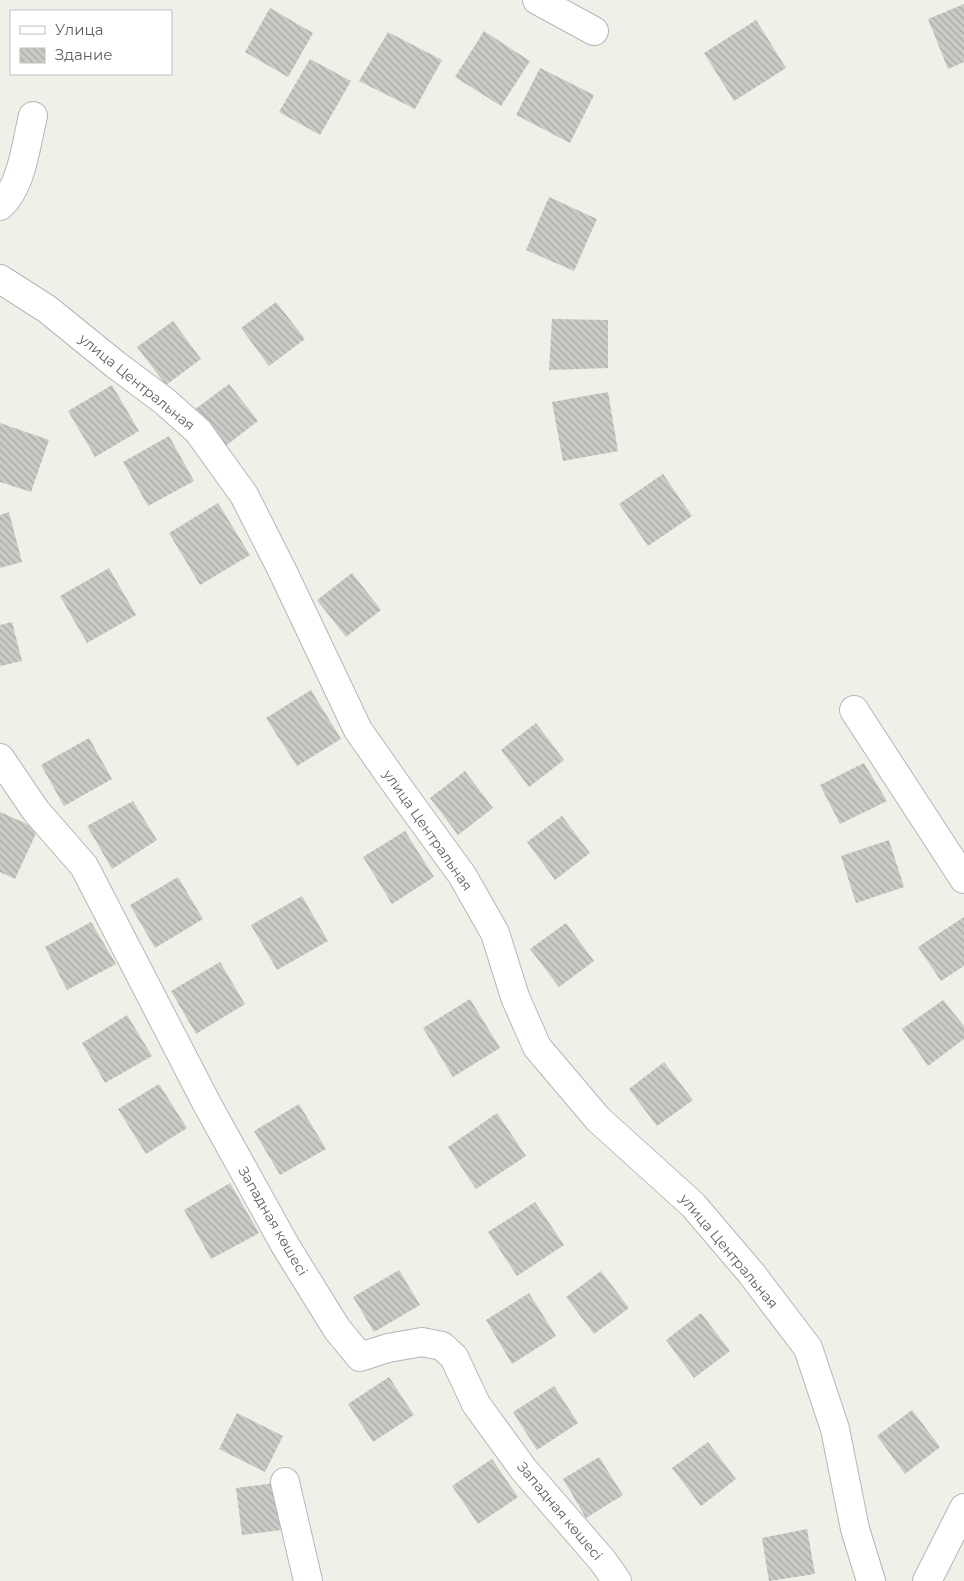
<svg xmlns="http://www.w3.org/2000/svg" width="964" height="1581" viewBox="0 0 964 1581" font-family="Montserrat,sans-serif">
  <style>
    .building { fill: url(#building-back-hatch) }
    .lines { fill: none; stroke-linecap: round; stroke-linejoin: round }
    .minor-casing { stroke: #b5b6bb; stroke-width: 30 }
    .minor { stroke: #fff; stroke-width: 28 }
    .labels { text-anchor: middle; stroke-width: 4.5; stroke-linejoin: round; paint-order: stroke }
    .street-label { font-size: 14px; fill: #5f6167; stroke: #fff }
  </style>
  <defs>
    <pattern id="building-back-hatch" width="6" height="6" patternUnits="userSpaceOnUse" patternTransform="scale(1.25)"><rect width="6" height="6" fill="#cccac5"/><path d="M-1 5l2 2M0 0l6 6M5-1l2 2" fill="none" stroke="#a9a7a4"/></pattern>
  </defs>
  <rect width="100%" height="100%" fill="#f0efe8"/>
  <g class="building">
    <path d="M964,4V62L948,69L928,19Z"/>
    <path d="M270,8L313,33L288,77L245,52Z"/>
    <path d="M756,20L786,68L734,101L704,53Z"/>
    <path d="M484,31L530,61L501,106L455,77Z"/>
    <path d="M388,32L442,60L415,109L359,81Z"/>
    <path d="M310,59L351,81L320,135L279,112Z"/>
    <path d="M540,68L594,95L570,143L516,115Z"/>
    <path d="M549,197L597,219L574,271L526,250Z"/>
    <path d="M276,302L305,339L269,366L241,328Z"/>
    <path d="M552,319L608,320V368L549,370Z"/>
    <path d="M173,321L201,359L166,385L137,347Z"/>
    <path d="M229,384L258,421L223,448L194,410Z"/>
    <path d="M112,385L139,431L95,457L68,411Z"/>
    <path d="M608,392L618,451L563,461L552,402Z"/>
    <path d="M0,423L49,440L31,492L0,482Z"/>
    <path d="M169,436L194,481L148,506L123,462Z"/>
    <path d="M663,474L692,516L648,546L619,504Z"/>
    <path d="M218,503L250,555L200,585L169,533Z"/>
    <path d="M9,512L22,562L0,568V515Z"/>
    <path d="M109,568L136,615L87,643L60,596Z"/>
    <path d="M352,573L381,610L346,637L317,600Z"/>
    <path d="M12,622L22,661L0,666V625Z"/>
    <path d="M311,690L341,739L297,766L266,718Z"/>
    <path d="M536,723L564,760L529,787L501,750Z"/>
    <path d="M89,738L112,779L64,806L41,765Z"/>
    <path d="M864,763L887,801L840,824L820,785Z"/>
    <path d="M465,771L493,808L458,835L430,798Z"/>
    <path d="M133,801L157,840L112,869L87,826Z"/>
    <path d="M0,812L38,829L15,879L0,872Z"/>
    <path d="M562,816L590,853L555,880L527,842Z"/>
    <path d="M405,831L434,877L392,904L363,857Z"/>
    <path d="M889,840L904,887L856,903L841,856Z"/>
    <path d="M178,877L203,919L155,948L130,905Z"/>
    <path d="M302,896L328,941L277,970L251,925Z"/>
    <path d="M964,917V966L941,981L918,947Z"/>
    <path d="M91,922L116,964L67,990L45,947Z"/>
    <path d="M566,923L594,961L559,987L530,949Z"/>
    <path d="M220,962L245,1004L196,1034L171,991Z"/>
    <path d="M470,999L500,1048L453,1077L423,1028Z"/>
    <path d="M943,1000L964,1026V1039L928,1066L902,1029Z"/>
    <path d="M127,1015L152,1056L105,1083L82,1043Z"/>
    <path d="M664,1062L693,1100L657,1126L629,1089Z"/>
    <path d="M159,1084L187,1128L146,1154L118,1109Z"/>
    <path d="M299,1104L326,1149L280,1175L254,1131Z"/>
    <path d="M497,1113L526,1156L476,1189L448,1147Z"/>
    <path d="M230,1183L259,1233L211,1259L184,1210Z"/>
    <path d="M535,1202L564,1245L517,1276L488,1232Z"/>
    <path d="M399,1270L420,1305L374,1332L353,1297Z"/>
    <path d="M601,1271L629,1308L594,1334L566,1297Z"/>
    <path d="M529,1293L556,1336L512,1364L486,1320Z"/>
    <path d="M701,1313L730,1351L694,1378L666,1340Z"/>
    <path d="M389,1377L414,1415L373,1442L348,1404Z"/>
    <path d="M554,1386L578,1423L537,1450L513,1412Z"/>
    <path d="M912,1410L940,1447L905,1474L877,1436Z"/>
    <path d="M237,1413L283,1436L265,1472L219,1449Z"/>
    <path d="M708,1442L736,1479L701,1506L672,1468Z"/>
    <path d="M599,1457L623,1495L586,1518L563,1479Z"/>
    <path d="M492,1459L518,1497L478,1524L452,1486Z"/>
    <path d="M275,1483L281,1530L242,1535L236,1488Z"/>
    <path d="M807,1529L815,1574L769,1581L762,1538Z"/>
  </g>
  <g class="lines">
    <g class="minor-casing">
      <g id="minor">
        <path d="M537,0L594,31"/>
        <path d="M0,206C22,187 26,144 33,116"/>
        <path d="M0,279L47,309L116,365L163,400L198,431L244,495L282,570L358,730L398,787L462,875L495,933L515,997L537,1047L598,1119L693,1205L751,1273L808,1348L835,1429L855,1529L871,1581"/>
        <path d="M854,710L964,879"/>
        <path d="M0,758L36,811L84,866L207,1104L285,1245L337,1329L360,1357L388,1348L422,1342L442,1346L454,1357L476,1404L524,1470L602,1560L617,1581"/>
        <path d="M285,1482L308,1581"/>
        <path d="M927,1581L964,1508"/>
      </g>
    </g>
    <use href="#minor" class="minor"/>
  </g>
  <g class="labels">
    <g class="street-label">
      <text transform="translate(137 382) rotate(39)" y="5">улица Центральная</text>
      <text transform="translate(428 830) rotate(55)" y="5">улица Центральная</text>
      <text transform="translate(273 1221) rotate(60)" y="5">Западная көшесі</text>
      <text transform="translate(729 1251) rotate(50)" y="5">улица Центральная</text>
      <text transform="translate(560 1511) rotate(50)" y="5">Западная көшесі</text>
    </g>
  </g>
  <rect x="10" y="10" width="162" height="65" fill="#ffffff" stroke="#bfc0c2"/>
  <rect x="20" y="26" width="25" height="8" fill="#ffffff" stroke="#bfc0c2"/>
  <text x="55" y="35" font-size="15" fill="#5f6167">Улица</text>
  <rect x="20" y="48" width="25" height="15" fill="url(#building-back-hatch)" stroke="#bfc0c2"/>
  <text x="55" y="60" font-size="15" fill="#5f6167">Здание</text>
</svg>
